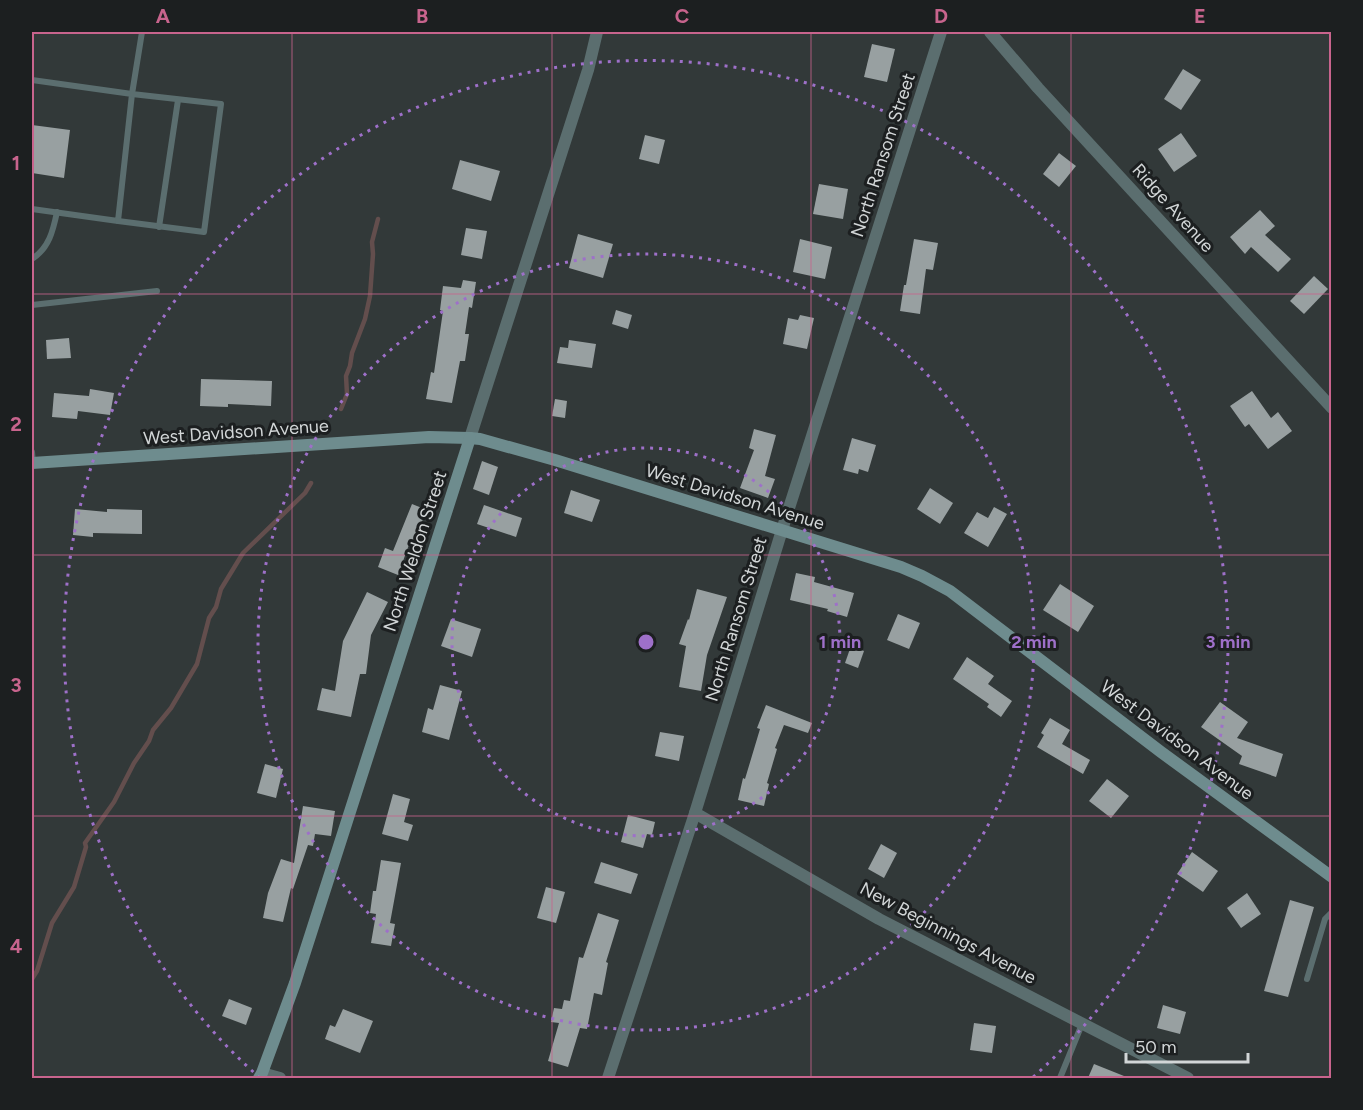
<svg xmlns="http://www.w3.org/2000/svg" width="1363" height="1110" viewBox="0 0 1363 1110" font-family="Figtree,sans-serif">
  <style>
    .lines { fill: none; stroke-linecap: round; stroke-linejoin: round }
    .stream { stroke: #634e4d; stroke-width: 4.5 }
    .building { fill: #98a0a1 }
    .lane { stroke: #5b6e6f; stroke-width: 6 }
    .street { stroke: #5b6e6f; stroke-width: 12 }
    .secondary { stroke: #6e8c8e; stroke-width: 12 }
    .grid { fill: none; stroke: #c8648d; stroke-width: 1.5; stroke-opacity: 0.55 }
    .ring { fill: none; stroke: #9e70c9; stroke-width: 3; stroke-dasharray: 3 6 }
    .labels { text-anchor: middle; stroke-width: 6; stroke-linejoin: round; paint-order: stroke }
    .street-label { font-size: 18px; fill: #d2d6d7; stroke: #1c1f20 }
    .centre { fill: #9e70c9; stroke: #1c1f20; stroke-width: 3 }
    .ring-label { font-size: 18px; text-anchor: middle; font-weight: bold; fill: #9e70c9; stroke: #1c1f20; stroke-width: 6; stroke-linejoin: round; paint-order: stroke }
    .neatline { fill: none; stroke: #c8648d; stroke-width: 2 }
    .grid-label { font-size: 20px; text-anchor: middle; font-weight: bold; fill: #c8648d }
  </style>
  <rect width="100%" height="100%" fill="#323939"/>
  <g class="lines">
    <g class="stream">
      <path d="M341,409L347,394L346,376L350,366L352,353L365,319L370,296L373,254L372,242L378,219"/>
      <path d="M32,979L37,971L52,923L74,887L86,847L85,843L114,802L134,763L149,741L153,730L171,708L197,664L209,618L216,607L221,589L243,553L305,493L311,483"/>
    </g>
  </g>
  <g class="building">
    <path d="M872,44L895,49L887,82L864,77Z"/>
    <path d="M1183,69L1201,80L1181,110L1164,99Z"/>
    <path d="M32,125L70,130L64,178L32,173Z"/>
    <path d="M1181,133L1197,156L1174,172L1158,149Z"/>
    <path d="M645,135L665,140L659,164L639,159Z"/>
    <path d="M1059,153L1076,166L1059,187L1043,174Z"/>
    <path d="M460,160L500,171L491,201L452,189Z"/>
    <path d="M819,184L848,189L843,219L813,214Z"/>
    <path d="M1260,210L1275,226L1265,235L1291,259L1278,272L1251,247L1245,254L1230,237Z"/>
    <path d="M466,228L487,231L482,259L461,255Z"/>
    <path d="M578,234L613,244L603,278L569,268Z"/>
    <path d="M800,239L832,247L825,279L793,272Z"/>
    <path d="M914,239L938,243L933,270L926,269L920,314L900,311L904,285H906Z"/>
    <path d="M1314,276L1328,289L1304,314L1290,301Z"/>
    <path d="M463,280L476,282L472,308L469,307L465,334H469L465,361H460L452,403L426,399L431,372L434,373L443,311L440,310L443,286L461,288Z"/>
    <path d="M616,310L632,315L628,329L612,324Z"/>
    <path d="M800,315L814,318L807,349L783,344L788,318L798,320Z"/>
    <path d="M69,338L71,358L47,359L46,340Z"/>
    <path d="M569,340L596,344L592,368L557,363L560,347L568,348Z"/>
    <path d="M201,379L272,381L271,406L228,404V407L200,406Z"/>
    <path d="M90,389L114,393L110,415L78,411L77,419L52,417L54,393L89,396Z"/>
    <path d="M1252,391L1271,418L1278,412L1292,431L1268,449L1249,424L1245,427L1230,406Z"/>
    <path d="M555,399L567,401L565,418L552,416Z"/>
    <path d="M754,429L776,435L765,476L775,479L768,498L740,488L754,450L749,448Z"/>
    <path d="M852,438L876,445L868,472L859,469L858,474L843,470Z"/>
    <path d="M482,461L498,467L489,495L473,489Z"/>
    <path d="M930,488L953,503L940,524L917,509Z"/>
    <path d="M571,490L600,500L592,522L564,513Z"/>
    <path d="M412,504L427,510L414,540L411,539L398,575L378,567L385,548L393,551Z"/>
    <path d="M484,505L522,518L516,537L477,524Z"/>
    <path d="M994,507L1007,514L988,547L964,533L977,512L988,518Z"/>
    <path d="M75,509L107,512V509L142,510V534L93,533V537L73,535Z"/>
    <path d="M796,573L815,577L814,582L854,593L847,617L827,611L828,609L790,600Z"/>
    <path d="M1060,584L1094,606L1078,632L1043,610Z"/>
    <path d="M697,589L727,597L707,655L701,691L679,687L686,646L679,644L688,619L689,620Z"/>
    <path d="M367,592L388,602L371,635L366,674H360L351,717L317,710L322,688L335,691L343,641Z"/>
    <path d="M898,614L920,623L909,649L887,640Z"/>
    <path d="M451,619L481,629L472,657L441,646Z"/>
    <path d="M851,646L864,651L858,668L845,663Z"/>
    <path d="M967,657L994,676L988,684L1012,701L1001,717L987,707L989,704L953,679Z"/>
    <path d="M440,685L462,691L449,740L422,732L428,708L433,710Z"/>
    <path d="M1220,702L1248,722L1237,738L1283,754L1276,777L1239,764L1242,756L1201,727Z"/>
    <path d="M766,705L812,723L808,733L784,725L775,748L777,749L767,783L769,784L764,806L738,800L743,778L745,779L760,729L757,728Z"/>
    <path d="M1050,718L1070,730L1062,744L1090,760L1083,774L1037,747L1044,735L1041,733Z"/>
    <path d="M660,732L684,736L679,761L655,756Z"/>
    <path d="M265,764L283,769L276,798L257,793Z"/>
    <path d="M1107,779L1129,796L1111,818L1089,801Z"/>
    <path d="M393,794L410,799L404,822L413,825L408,841L382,834Z"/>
    <path d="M303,806L335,811L331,836L315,834L313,846L308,845L293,889L291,888L283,922L263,918L268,893L281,859L294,863Z"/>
    <path d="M628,815L655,822L652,835L647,834L643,848L621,842Z"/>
    <path d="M881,844L897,853L884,878L868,869Z"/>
    <path d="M1192,852L1218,871L1203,892L1177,874Z"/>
    <path d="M381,860L401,863L390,923L395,924L391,946L371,943L376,914L370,913L373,891H376Z"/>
    <path d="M601,862L638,874L631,894L594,883Z"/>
    <path d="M546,887L565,892L556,923L537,918Z"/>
    <path d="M1247,893L1261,914L1241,928L1227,908Z"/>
    <path d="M1290,900L1314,907L1288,997L1264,991Z"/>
    <path d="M598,913L619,920L606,962L608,963L602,995L594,993L587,1029L580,1028L568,1067L548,1061L559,1023L551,1022L554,1008L562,1009L564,1000L570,1001L579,957L583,958Z"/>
    <path d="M229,999L252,1008L246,1025L222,1016Z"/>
    <path d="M1163,1005L1186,1012L1180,1034L1157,1028Z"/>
    <path d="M343,1009L373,1021L360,1053L325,1039L330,1025L335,1027Z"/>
    <path d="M974,1023L996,1026L992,1053L970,1050Z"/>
    <path d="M1094,1064L1129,1078H1088Z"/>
  </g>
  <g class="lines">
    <g class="lane">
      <path d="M32,80L132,94L118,221L32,209"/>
      <path d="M118,221L204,232L221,104L132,94L142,32"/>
      <path d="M159,227L178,100"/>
      <path d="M32,259C49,248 53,231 57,212"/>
      <path d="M32,305L157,291"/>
      <path d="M32,452L33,463"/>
      <path d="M1307,979L1325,919L1332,912"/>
      <path d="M1060,1078L1082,1024"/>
    </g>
    <g class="street">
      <path d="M990,32L1038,88L1332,408"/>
      <path d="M470,438L588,70L597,32"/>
      <path d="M695,813L879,919L1188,1078"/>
      <path d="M262,1073L280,1078"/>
      <path d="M608,1078L695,813L782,530L941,32"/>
    </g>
    <g class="secondary">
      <path d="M32,463L429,437L470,438L480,439L555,460L901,567L922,576L950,591L1161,752L1332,877"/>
      <path d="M259,1078L262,1073L295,983L470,438"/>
    </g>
  </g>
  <path class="grid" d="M292,32V1078M552,32V1078M811,32V1078M1071,32V1078M32,294H1332M32,555H1332M32,816H1332"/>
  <g class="ring">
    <circle cx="646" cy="642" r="194"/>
    <circle cx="646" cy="642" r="388"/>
    <path d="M260 1078A582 582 0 1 1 1032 1078"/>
  </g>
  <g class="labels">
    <g class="street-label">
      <text transform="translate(883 155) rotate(-72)" y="6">North Ransom Street</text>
      <text transform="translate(1173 208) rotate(48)" y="6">Ridge Avenue</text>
      <text transform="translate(236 432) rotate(-4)" y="6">West Davidson Avenue</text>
      <text transform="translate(735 497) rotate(17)" y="6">West Davidson Avenue</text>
      <text transform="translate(415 551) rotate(-72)" y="6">North Weldon Street</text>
      <text transform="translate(736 619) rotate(-73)" y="6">North Ransom Street</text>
      <text transform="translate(1177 740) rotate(37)" y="6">West Davidson Avenue</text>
      <text transform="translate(948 933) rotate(28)" y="6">New Beginnings Avenue</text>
    </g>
  </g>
  <circle cx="646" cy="642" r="9" class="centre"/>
  <g class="ring-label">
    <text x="840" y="648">1 min</text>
    <text x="1034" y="648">2 min</text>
    <text x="1228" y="648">3 min</text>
  </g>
  <rect width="1363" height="1110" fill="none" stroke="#1c1f20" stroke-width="66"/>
  <path d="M1126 1053v9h122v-9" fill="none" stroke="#d2d6d7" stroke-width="3"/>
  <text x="1135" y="1053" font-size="18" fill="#d2d6d7" stroke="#1c1f20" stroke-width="4.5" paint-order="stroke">50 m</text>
  <rect x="33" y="33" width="1297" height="1044" class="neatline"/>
  <g class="grid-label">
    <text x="163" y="23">A</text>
    <text x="422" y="23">B</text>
    <text x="682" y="23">C</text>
    <text x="941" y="23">D</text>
    <text x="1200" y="23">E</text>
    <text x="16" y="170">1</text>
    <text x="16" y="431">2</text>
    <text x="16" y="692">3</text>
    <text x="16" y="953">4</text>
  </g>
</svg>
